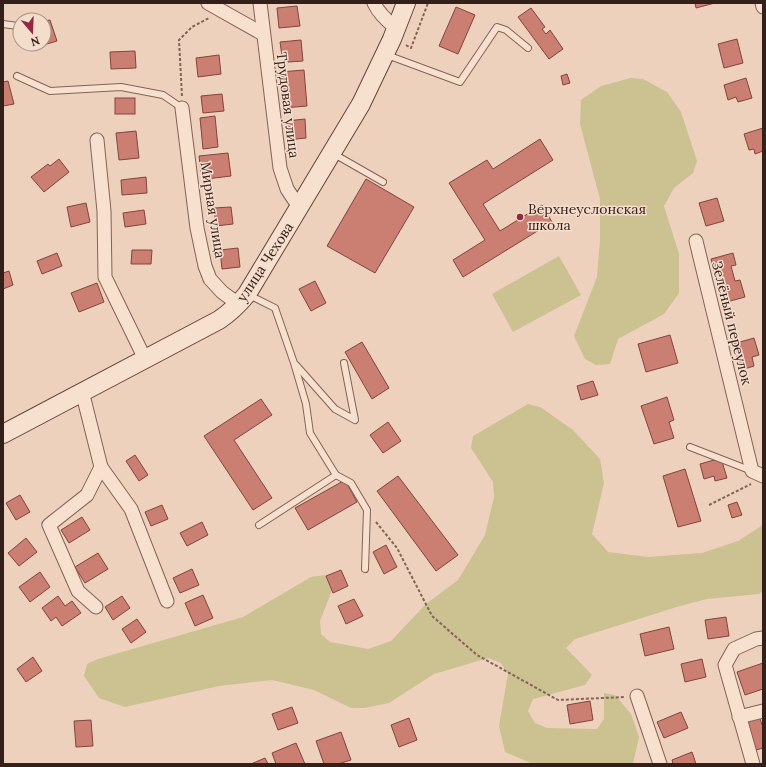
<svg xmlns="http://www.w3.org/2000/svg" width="766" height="767" viewBox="0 0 766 767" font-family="Lora,serif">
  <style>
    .green { fill: #cbc191 }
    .building { fill: #cb7e72; stroke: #83443c }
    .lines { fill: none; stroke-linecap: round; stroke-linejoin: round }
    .lane-casing { stroke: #846256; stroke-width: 8 }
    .street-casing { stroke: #846256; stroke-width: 15 }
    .secondary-casing { stroke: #66433a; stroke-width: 20 }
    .path { stroke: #846256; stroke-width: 2; stroke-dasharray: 3 2; stroke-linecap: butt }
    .lane { stroke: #f8e0cf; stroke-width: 6 }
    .street { stroke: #f8e0cf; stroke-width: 13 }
    .secondary { stroke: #f8e0cf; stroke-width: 18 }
    .poi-dot { fill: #932746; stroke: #f5ddcc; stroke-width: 1.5 }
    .labels { text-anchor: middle; stroke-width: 3; stroke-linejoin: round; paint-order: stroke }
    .street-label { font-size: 14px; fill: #34201b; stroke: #f5ddcc }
    .poi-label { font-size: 14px; fill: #34201b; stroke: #f5ddcc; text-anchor: start }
  </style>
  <rect width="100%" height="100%" fill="#edd1bd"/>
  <g class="green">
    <path d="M631,78L643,79L667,92L681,112L697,161L693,173L674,188L664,206L679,254V293L664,314L618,339L610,364L596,365L585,359L574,336L597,277L600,240V199L580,124L581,100L601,86Z"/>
    <path d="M559,256L581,295L513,332L492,294Z"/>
    <path d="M528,404L540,407L573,430L600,459L604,483L592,534L608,552L648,557L702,553L738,541L763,525V591L759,594L707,599L680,606L575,639L566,648L592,675L585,685L533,699L528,711L535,723L547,728L597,729L604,719V693L615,695L631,714L639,737L633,764H533L505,752L499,726L508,674L501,663L488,658L434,674L389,703L364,708H351L314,690L272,680L219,686L125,707L99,698L84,676L87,664L98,659L243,617L311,577L325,575L334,585L320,621L321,634L330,642L368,649L391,641L426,604L458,580L485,535L494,497L493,482L471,448L473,436Z"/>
  </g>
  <g class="building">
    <path d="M695,3H715L696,8Z"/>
    <path d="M297,6L300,26L279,28L277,8Z"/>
    <path d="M456,7L475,15L458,54L439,46Z"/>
    <path d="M531,8L545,27L542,29L546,34L550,30L563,49L549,59L518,17Z"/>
    <path d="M50,20L57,41L40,46V44H44V21Z"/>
    <path d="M737,39L743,63L724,68L718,44Z"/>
    <path d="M301,40L303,61L288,62L287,55L282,56L280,42Z"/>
    <path d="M135,51L136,68L111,69L110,52Z"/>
    <path d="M219,55L221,74L198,77L196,58Z"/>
    <path d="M304,70L307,106L283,108L280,72Z"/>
    <path d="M567,74L570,83L563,85L561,76Z"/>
    <path d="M746,78L752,98L738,102L736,97L728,100L724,85Z"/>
    <path d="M8,81L14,104L3,106V82Z"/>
    <path d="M222,94L224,111L203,113L201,96Z"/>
    <rect x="115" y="98" width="20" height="16"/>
    <path d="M215,116L218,147L203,149L200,118Z"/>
    <path d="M305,119L306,138L287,140L286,121Z"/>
    <path d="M763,128V151L755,154L754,149L749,150L744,134Z"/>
    <path d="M136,131L139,158L119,160L116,133Z"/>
    <path d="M540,139L553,160L483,204L500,231L542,205L552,222L463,277L453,260L485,240L449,183L487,160L493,169Z"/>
    <path d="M228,153L231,176L206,179L205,172H201L199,156Z"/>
    <path d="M59,159L69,172L44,192L31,177L48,164L50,166Z"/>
    <path d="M146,177L147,193L122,195L121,180Z"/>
    <path d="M366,179L414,207L375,273L327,246Z"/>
    <path d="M717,198L724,221L706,226L699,203Z"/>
    <path d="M86,203L90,222L71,227L67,207Z"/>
    <path d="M231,207L233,224L216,226L214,208Z"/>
    <path d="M144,210L146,224L125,227L123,213Z"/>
    <path d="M238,248L240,267L222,269L220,250Z"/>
    <path d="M132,250H152L151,264H131Z"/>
    <path d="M57,253L62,266L42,274L37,261Z"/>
    <path d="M733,253L736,265L731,266L735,281L740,280L745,297L723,303L711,259Z"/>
    <path d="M9,271L13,285L3,289V273Z"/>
    <path d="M315,281L326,303L311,311L299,289Z"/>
    <path d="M97,283L104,302L79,312L71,293Z"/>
    <path d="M670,335L678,363L646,372L638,344Z"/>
    <path d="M754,338L759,355L752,357L754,366L741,370L733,344Z"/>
    <path d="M362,342L389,388L372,399L345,352Z"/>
    <path d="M593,381L598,395L581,400L577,386Z"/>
    <path d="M667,397L674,420L669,422L674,438L654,444L641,406Z"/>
    <path d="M261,399L272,415L234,440L272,498L253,510L204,436Z"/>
    <path d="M388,422L401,441L383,453L370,435Z"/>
    <path d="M135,455L148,475L139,481L126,461Z"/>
    <path d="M721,458L727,478L715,481L714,476L704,479L700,464Z"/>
    <path d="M685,469L701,521L678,527L663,476Z"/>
    <path d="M398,476L458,555L436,571L377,491Z"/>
    <path d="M345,480L357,502L308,530L295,508Z"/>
    <path d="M20,495L30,512L16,520L6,503Z"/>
    <path d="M737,502L742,515L732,518L728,505Z"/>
    <path d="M162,505L168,519L151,526L145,512Z"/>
    <path d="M82,517L90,530L69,543L61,530Z"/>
    <path d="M202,522L208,535L187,546L180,533Z"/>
    <path d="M26,538L37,552L19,566L8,553Z"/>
    <path d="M386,545L397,567L384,574L373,552Z"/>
    <path d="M98,553L108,569L85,583L75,567Z"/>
    <path d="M192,569L199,585L180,593L173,578Z"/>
    <path d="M341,570L348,586L333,593L326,576Z"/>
    <path d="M40,572L50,587L30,602L19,587Z"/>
    <path d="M203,595L213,618L195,626L185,603Z"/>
    <path d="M58,596L65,606L72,601L81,613L62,626L56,617L51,621L42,608Z"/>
    <path d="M122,596L130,608L113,620L105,607Z"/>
    <path d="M354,599L363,616L346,624L338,606Z"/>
    <path d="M726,617L729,636L708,639L705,620Z"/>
    <path d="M137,619L146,632L131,643L122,629Z"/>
    <path d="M669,627L674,649L645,656L640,634Z"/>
    <path d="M33,657L42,671L26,682L17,669Z"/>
    <path d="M702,659L706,677L685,682L681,664Z"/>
    <path d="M763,663V689L745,695L737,672Z"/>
    <path d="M590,701L593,720L570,724L567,705Z"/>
    <path d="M292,707L298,723L278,730L272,714Z"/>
    <path d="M681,712L688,728L664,738L657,722Z"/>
    <path d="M759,715L762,725L763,724V748L756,750L746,719Z"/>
    <path d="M409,718L417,740L399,747L391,725Z"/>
    <path d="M91,720L93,746L76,747L74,721Z"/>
    <path d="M341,732L351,760L338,764H324L316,741Z"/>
    <path d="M296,743L305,764H276L272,753Z"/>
    <path d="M692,752L696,764H673L672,760Z"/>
    <path d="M265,758L268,764H251Z"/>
  </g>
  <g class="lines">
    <g class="lane-casing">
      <g id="lane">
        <path d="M3,24L18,26"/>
        <path d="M387,55L460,82L497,27L506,30L528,48"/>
        <path d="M17,76L50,91L121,87L163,95L182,108"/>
        <path d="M334,154L383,182"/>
        <path d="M249,295L275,308L294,363L306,404L310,433L336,475L259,525"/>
        <path d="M296,365L335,409L355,420L344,363"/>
        <path d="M690,447L752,471"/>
        <path d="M336,475L351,483L367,510L365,569"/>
      </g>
    </g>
    <g class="street-casing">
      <g id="street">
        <path d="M208,3L263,34"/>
        <path d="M260,3L280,168L287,189L299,207"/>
        <path d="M374,3C379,14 387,21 396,28"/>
        <path d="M762,3L763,7"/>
        <path d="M182,108L197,228L205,266L210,279L222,292L238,304"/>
        <path d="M97,140L104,211L105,277L145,359"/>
        <path d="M696,241L752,471L763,476"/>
        <path d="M82,391L101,467L87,495L49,525L78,591L96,607"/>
        <path d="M101,467L131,509L167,601"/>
        <path d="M637,696L660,764"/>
        <path d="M739,717L763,711"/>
        <path d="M753,764L725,665L734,649L756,639L763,638"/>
      </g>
    </g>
    <g class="secondary-casing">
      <path id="secondary" d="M3,434L219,320C231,312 238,305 247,294L361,104L392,39L406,3"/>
    </g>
    <g class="path">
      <path d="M406,45L411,48L428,3"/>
      <path d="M182,96L179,40L192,27L209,18"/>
      <path d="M709,505L751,484"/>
      <path d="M376,522L397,548L432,616L477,655L558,700L625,697"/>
    </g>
    <use href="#lane" class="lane"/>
    <use href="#street" class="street"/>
    <use href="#secondary" class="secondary"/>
  </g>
  <circle class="poi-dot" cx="520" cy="217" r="4"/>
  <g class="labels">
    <g class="street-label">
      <text transform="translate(288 105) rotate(83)" y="5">Трудовая улица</text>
      <text transform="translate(213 210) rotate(81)" y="5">Мирная улица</text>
      <text transform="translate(265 262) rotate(-57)" y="5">улица Чехова</text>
      <text transform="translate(732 323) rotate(76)" y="5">Зелёный переулок</text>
    </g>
    <g class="poi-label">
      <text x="528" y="214">Верхнеуслонская<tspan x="528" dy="16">школа</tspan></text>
    </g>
  </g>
  <rect width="766" height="767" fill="none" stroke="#34201b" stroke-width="8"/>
  <g transform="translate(32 32) rotate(161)"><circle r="19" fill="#f5ddcc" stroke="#a89185"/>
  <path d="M0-3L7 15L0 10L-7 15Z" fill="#932746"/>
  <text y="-6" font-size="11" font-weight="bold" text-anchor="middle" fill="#34201b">N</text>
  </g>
</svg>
